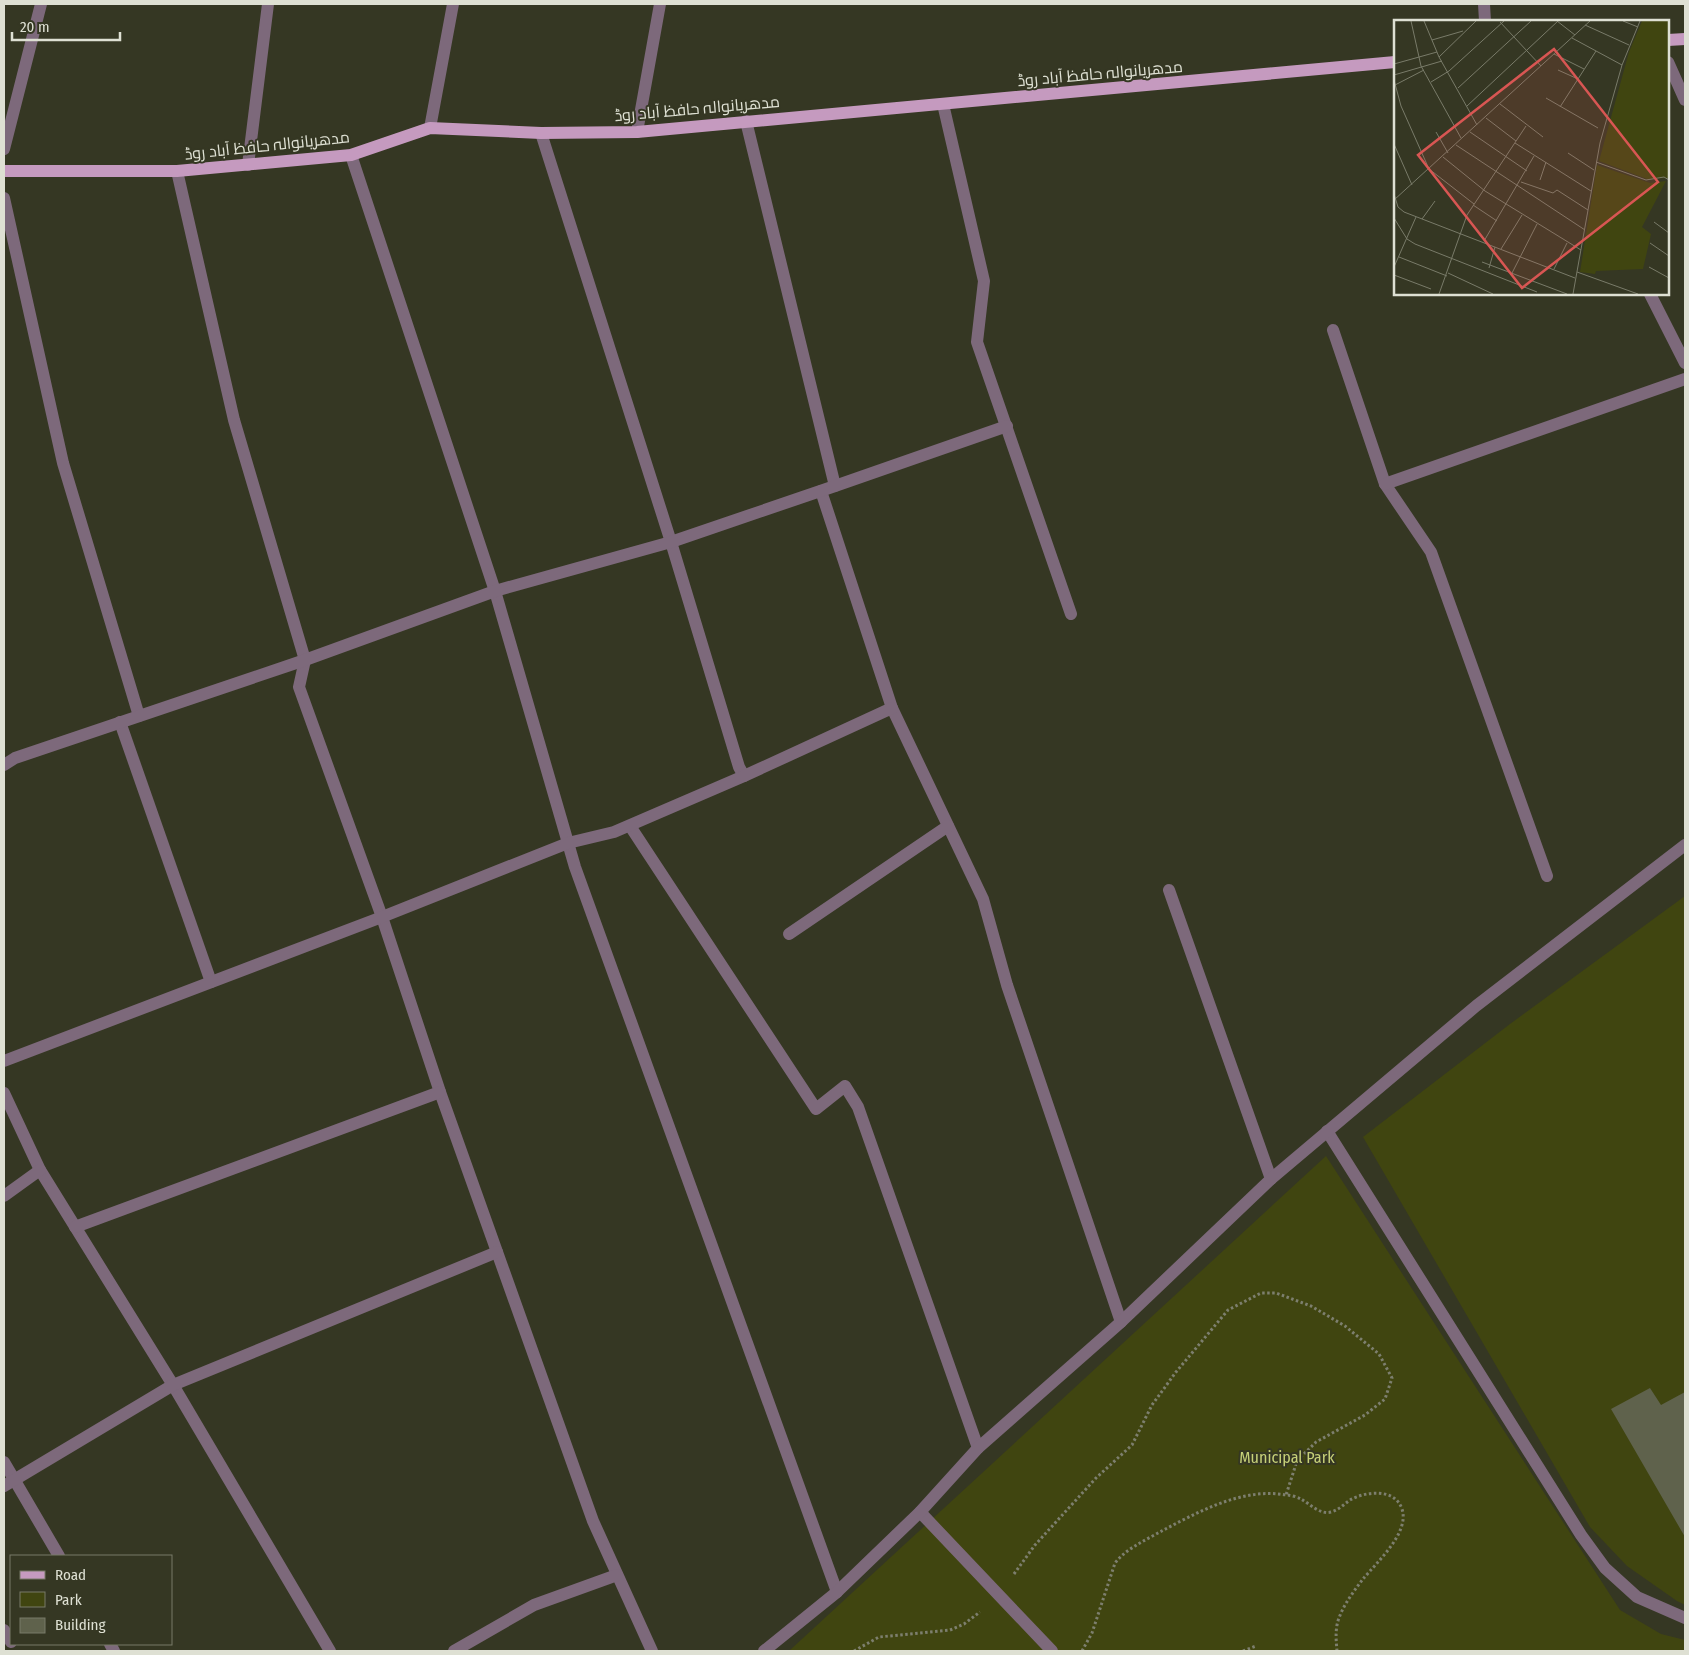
<svg xmlns="http://www.w3.org/2000/svg" width="1689" height="1655" viewBox="0 0 1689 1655" font-family="'Fira Sans Condensed',Cairo,sans-serif">
  <style>
    .green { fill: #404510 }
    .building { fill: #5f624c }
    .lines { fill: none; stroke-linecap: round; stroke-linejoin: round }
    .path { stroke: #7d7f6e; stroke-width: 3; stroke-dasharray: 2.5 2.5; stroke-linecap: butt }
    .minor { stroke: #7d697b; stroke-width: 12 }
    .major { stroke: #c59abf; stroke-width: 12 }
    .labels { text-anchor: middle; stroke-width: 4; stroke-linejoin: round; paint-order: stroke }
    .street-label { font-size: 16px; fill: #dee0d3; stroke: #353723 }
    .park-label { font-size: 16px; fill: #c6d078; stroke: #353723 }
    .inset-road { fill: none; stroke: #797b69; stroke-width: 1 }
    .view { fill: #d85653; fill-opacity: 0.15; stroke: #d85653; stroke-width: 2.5 }
    .inset-edge { fill: none; stroke: #dee0d3; stroke-width: 2.5 }
  </style>
  <rect width="100%" height="100%" fill="#353723"/>
  <g class="green">
    <path d="M1685,896V1605L1677,1601L1627,1566L1590,1527L1363,1137L1510,1024Z"/>
    <path d="M1326,1156L1620,1610L1661,1634L1685,1640V1651H789Z"/>
  </g>
  <path class="building" d="M1650,1388L1661,1405L1685,1392V1537L1611,1409Z"/>
  <g class="lines">
    <g class="path">
      <path d="M1014,1574L1035,1545L1066,1511L1096,1478L1132,1445L1152,1405L1176,1372L1228,1310L1261,1293H1276L1311,1306L1345,1326L1379,1354L1392,1378L1385,1399L1365,1415L1316,1442L1297,1461L1286,1495"/>
      <path d="M854,1651L879,1637L950,1630L964,1624L980,1612"/>
      <path d="M1082,1651L1092,1633L1115,1563C1126,1549 1142,1542 1158,1533C1196,1513 1242,1487 1286,1495C1291,1495 1297,1497 1301,1499C1310,1504 1320,1515 1331,1512C1339,1510 1344,1504 1350,1500C1366,1491 1395,1488 1402,1509C1410,1533 1376,1563 1363,1579C1354,1591 1344,1604 1339,1618C1335,1628 1336,1640 1337,1651"/>
      <path d="M1243,1651L1256,1646"/>
    </g>
    <g class="minor">
      <path d="M1484,4L1485,21"/>
      <path d="M1668,62L1685,100"/>
      <path d="M943,104L984,281L977,342L1071,614"/>
      <path d="M746,121L835,486"/>
      <path d="M430,128L453,4"/>
      <path d="M637,132L660,4"/>
      <path d="M541,133L671,542L739,767L744,776"/>
      <path d="M4,149L41,4"/>
      <path d="M351,155L495,591L575,867L837,1592"/>
      <path d="M248,165L268,4"/>
      <path d="M177,171L234,420L305,660L299,687L382,917L440,1092L593,1521L652,1651"/>
      <path d="M4,198L63,463L139,716"/>
      <path d="M1650,294L1685,363"/>
      <path d="M1333,330L1385,484L1431,552L1547,876"/>
      <path d="M1385,484L1685,379"/>
      <path d="M821,491L892,708L983,899L1007,985L1121,1322"/>
      <path d="M120,722L211,982"/>
      <path d="M4,765L15,758L305,660L495,591L671,542L835,486L1007,426"/>
      <path d="M630,826L816,1109L845,1086L858,1107L978,1448"/>
      <path d="M1169,890L1271,1179"/>
      <path d="M789,934L948,826"/>
      <path d="M4,1061L382,917L568,843L614,832L744,776L892,708"/>
      <path d="M4,1093L40,1170L173,1385L330,1651"/>
      <path d="M1327,1131L1581,1535L1605,1568L1637,1597L1685,1618"/>
      <path d="M4,1196L40,1170"/>
      <path d="M75,1227L440,1092"/>
      <path d="M4,1462L59,1556"/>
      <path d="M4,1486L173,1385L497,1252"/>
      <path d="M920,1512L1052,1651"/>
      <path d="M4,1630L11,1642"/>
      <path d="M110,1644L114,1651"/>
      <path d="M454,1651L534,1605L617,1575"/>
      <path d="M764,1651L837,1592L920,1512L978,1448L1121,1322L1271,1179L1476,1006L1685,845"/>
    </g>
    <g class="major">
      <path d="M1668,40L1685,39"/>
      <path d="M4,171H177L351,155L430,128L541,133L637,132L1395,62"/>
    </g>
  </g>
  <g class="labels">
    <g class="street-label">
      <text transform="translate(1100 73) rotate(-5)" y="6">مدھریانوالہ حافظ آباد روڈ</text>
      <text transform="translate(697 108) rotate(-5)" y="6">مدھریانوالہ حافظ آباد روڈ</text>
      <text transform="translate(267 145) rotate(-6)" y="6">مدھریانوالہ حافظ آباد روڈ</text>
    </g>
    <g class="park-label">
      <text x="1287" y="1463">Municipal Park</text>
    </g>
  </g>
  <g transform="translate(1394 20)">
    <rect width="275" height="275" fill="#353723"/>
    <path d="M248,1H275V158L253,159L205,141L235,32ZM203,145L256,163L272,161L248,207L257,214L249,249L202,251L201,254L186,252Z" fill="#404510"/>
    <path class="inset-road" d="M17,1L27,46L67,118M30,1L45,37L83,105M163,1L181,15M229,1L244,7M106,2L147,46M191,5L235,25M178,18L228,45M38,20L69,11M160,34L190,49M45,37L82,1M0,44L43,32M164,50L184,59M0,55L48,41M0,60L7,86L35,149L80,184M37,62L55,51L110,1M1,65L30,50M64,68L137,1M152,78L204,108M106,84L149,117M73,86L164,1M166,87L202,31M92,98L122,121M42,112L54,133M76,112L133,151M121,123L197,171M0,124L18,165M62,125L191,210M174,133L200,150M49,137L91,171L187,230M202,142L252,160L270,157L275,160M146,160L152,142M127,162L159,173L163,170L194,190M0,174L4,187L10,192L181,258M0,180L196,1M79,185L103,201M0,198L13,219L21,224L143,272M28,199L41,181M260,202L275,213M90,221L140,136M256,223L275,236M107,229L128,195M5,237L53,256M88,242L173,274M0,247L22,197M255,247L275,258M95,248L101,227M160,249L173,223M183,252L244,274M54,253L99,274M0,255L37,269M117,255L143,204M45,274L73,195L132,106M179,274L206,123L228,45L246,1"/>
    <path class="view" d="M160,29L264,162L128,268L24,135Z"/>
    <rect width="275" height="275" class="inset-edge"/>
  </g>
  <rect width="1689" height="1655" fill="none" stroke="#dee0d3" stroke-width="10"/>
  <rect x="10" y="1555" width="162" height="90" fill="#353723" stroke="#797b69"/>
  <rect x="20" y="1571" width="25" height="8" fill="#c59abf" stroke="#797b69"/>
  <text x="55" y="1580" font-size="15" fill="#dee0d3">Road</text>
  <rect x="20" y="1592" width="25" height="15" fill="#404510" stroke="#797b69"/>
  <text x="55" y="1605" font-size="15" fill="#dee0d3">Park</text>
  <rect x="20" y="1618" width="25" height="15" fill="#5f624c" stroke="#797b69"/>
  <text x="55" y="1630" font-size="15" fill="#dee0d3">Building</text>
  <path d="M12 32v8h108v-8" fill="none" stroke="#dee0d3" stroke-width="2.5"/>
  <text x="20" y="32" font-size="15" fill="#dee0d3" stroke="#353723" stroke-width="4" paint-order="stroke">20 m</text>
</svg>
